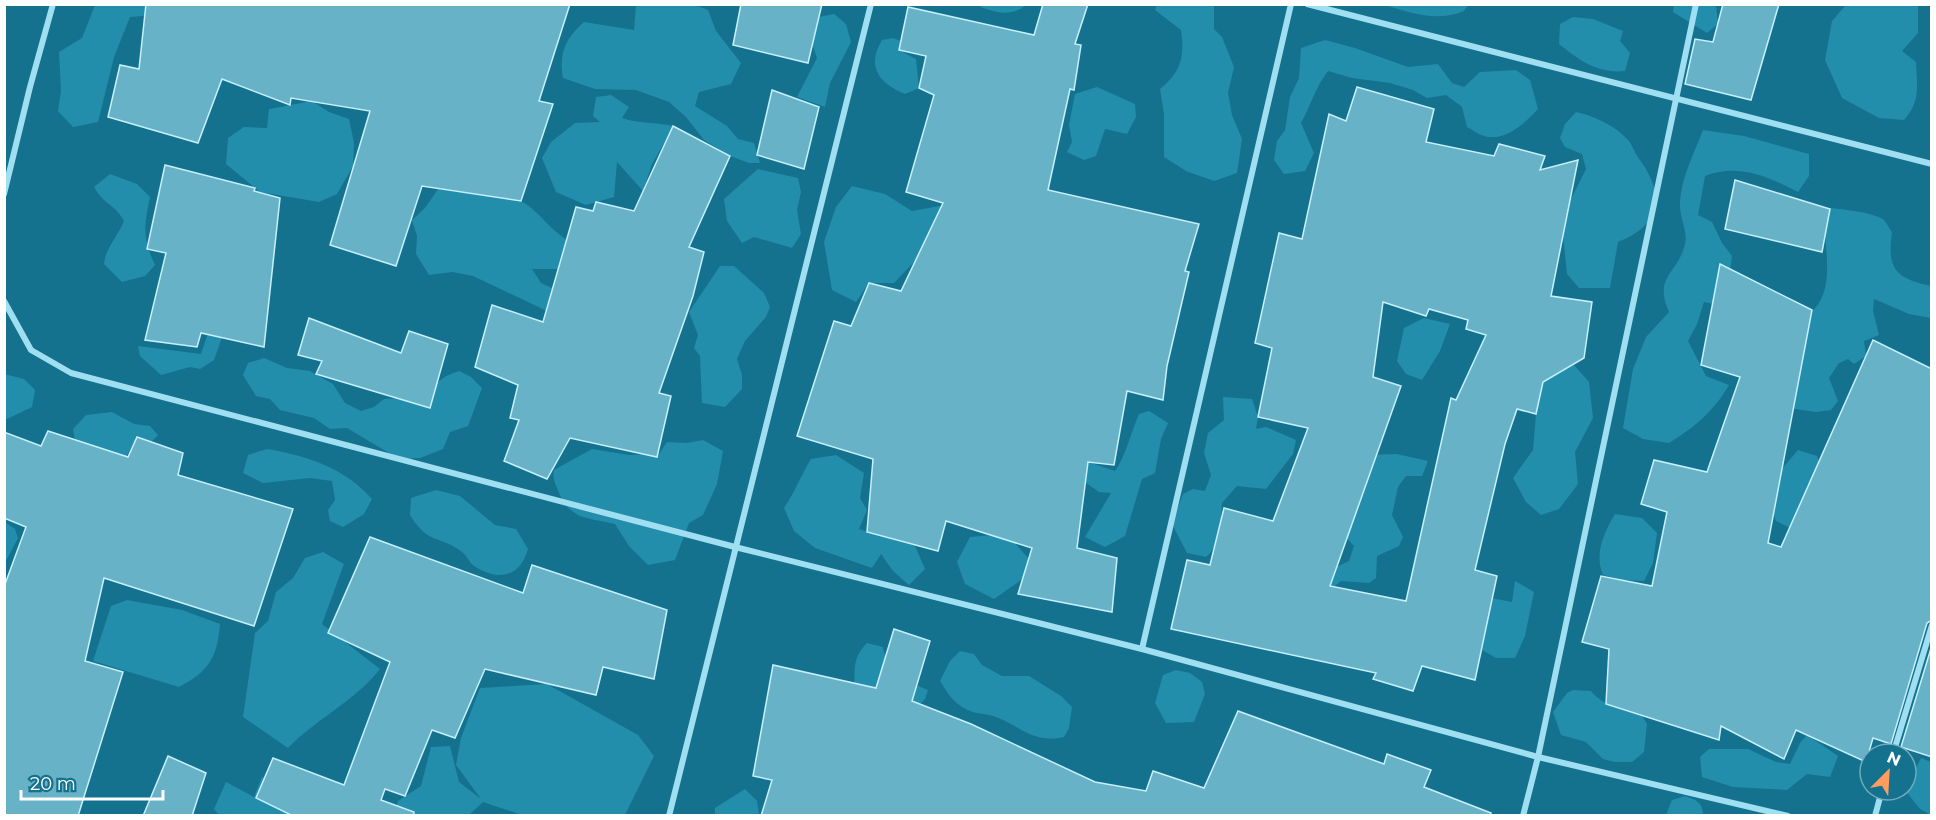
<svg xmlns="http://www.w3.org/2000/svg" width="1936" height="820" viewBox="0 0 1936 820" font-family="Montserrat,sans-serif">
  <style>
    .green { fill: #238dac }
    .building { fill: #68b2c8; stroke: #c5f0fc; stroke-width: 1.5; fill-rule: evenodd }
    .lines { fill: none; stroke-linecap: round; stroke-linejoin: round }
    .street { stroke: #9fdff1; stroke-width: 6 }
  </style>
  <rect width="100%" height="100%" fill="#14728f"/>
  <g class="green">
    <path d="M95,5H181V13L130,17L114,57L98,122L73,127L58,111L61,91L59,52L82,38Z"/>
    <path d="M636,5H695L708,10L716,31L741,63L731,84L699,92L695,106L727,126L738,139L754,143L760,163H749L730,156L704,140L686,117L669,102L636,90L595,89L563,78C559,53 565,39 584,22L634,30Z"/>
    <path d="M976,5H1026C1010,18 993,12 976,5Z"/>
    <path d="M1157,5H1214V29L1222,37L1234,67L1228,93L1232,115L1242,139L1237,173L1214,181L1186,171L1164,157V114L1160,89C1181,72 1185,57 1181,30L1155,10Z"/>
    <path d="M1383,5L1468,4V5L1464,11C1436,23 1411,12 1383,5Z"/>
    <path d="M1674,5H1716L1718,24L1707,33L1673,12Z"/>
    <path d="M1846,5H1918V33L1902,51L1916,62C1917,86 1921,101 1904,120L1879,118L1842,98L1825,60L1832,21Z"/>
    <path d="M834,14L846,24L851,42L830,83L825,107L797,97L817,58L812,43L819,17Z"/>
    <path d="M1573,17L1593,19L1623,31L1620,41L1630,53L1625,71C1598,74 1579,60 1559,44L1560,24Z"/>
    <path d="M893,38L901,41L899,50L916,59L919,88L905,94C879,83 866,67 882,40Z"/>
    <path d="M1325,40L1355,48L1408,67L1438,64L1452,83L1464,87L1480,72L1516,70L1530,80L1538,109C1526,122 1508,139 1489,137C1482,137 1473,130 1467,127L1462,107L1446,95L1427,98L1413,90L1390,83L1352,78L1328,71C1315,88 1311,105 1301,123L1314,153L1305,171L1284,174L1274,160L1277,141L1285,130L1290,97L1299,78L1301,48Z"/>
    <path d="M1097,87L1135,104L1136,117L1127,134L1105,129L1096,156L1084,160L1067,152L1072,142L1069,125L1075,94Z"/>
    <path d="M611,95L629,107L622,118C640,124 655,122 674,126L652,164L643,191L617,162L614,197L586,205L556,192L542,158L551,142L575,123L600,122L593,116L596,97Z"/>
    <path d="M312,101L329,112L349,119L354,143L353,166L337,194L319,202L260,192L226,164L228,138L244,127L267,128L269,109Z"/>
    <path d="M1576,112C1594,116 1616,126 1628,140C1633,146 1635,154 1640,160C1666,197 1662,224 1618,242L1610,288H1579L1567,274L1563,235L1570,201L1586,169L1582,154L1565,147L1560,138L1565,124Z"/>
    <path d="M1703,130L1744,136L1809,154V176L1798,192C1769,177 1738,163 1705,176L1698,215L1712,222L1722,243L1732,256L1729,280L1788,298L1780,317L1704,302L1697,324L1688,341L1706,376L1729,385C1714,411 1695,427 1669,443L1643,439L1623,428L1633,369L1646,337L1669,312C1653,276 1678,274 1685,244C1688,233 1680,218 1680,206C1680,180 1694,154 1703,130Z"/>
    <path d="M758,169L798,178L801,192L797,210L801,234L792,248L754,237L742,243L727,221L724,199Z"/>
    <path d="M110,174L137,184L150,197C144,226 142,237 155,265L145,276L122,282L104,264C105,249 118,236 124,221C115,204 105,206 94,187Z"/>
    <path d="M852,186L885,194L912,211L945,205L915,261L894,283H869L856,302L832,290L824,242L836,207Z"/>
    <path d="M438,189C454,192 509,196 521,201C539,211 549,229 567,240L558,269H532L541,283L558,291L549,312L473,276L452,272L429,275L416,254L417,236L412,220L425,208Z"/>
    <path d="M1796,206C1813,206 1872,210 1884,220C1887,223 1889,229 1892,232C1887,269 1895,278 1931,286V318L1909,314L1874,299L1873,311L1879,335L1864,341L1866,356L1854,364L1848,359L1839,363L1829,378L1838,401L1831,410L1816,412L1775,406L1810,313C1834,294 1826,257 1825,229Z"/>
    <path d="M720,266H734L764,293L770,307L766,317L745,341L737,359L742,375V389L725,407L702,403L700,356L694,348L698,335L689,312Z"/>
    <path d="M1424,318L1450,324L1440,351L1422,380L1406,374L1397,361L1404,328Z"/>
    <path d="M226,326L214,360L200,369L190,367L161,375L140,356L138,346L201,354L210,327Z"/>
    <path d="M264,358L287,368L310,371L333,384L345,403L361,411L374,407L384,399L419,397L446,376L459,371L471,377L482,388L468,426L450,432L443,449L420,458L399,459L347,428L330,429L314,418L280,410L270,399L256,396L243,375L248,363Z"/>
    <path d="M1574,365L1589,382L1593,418L1575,452L1578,484L1559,509L1541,515L1526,502L1513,478L1533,450L1536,414L1543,382Z"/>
    <path d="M4,374L24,379L35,390L32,407L5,420Z"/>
    <path d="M1223,397L1252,399L1258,417L1256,429L1266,427L1296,440L1293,454L1266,489L1237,486L1222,503C1221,520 1220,546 1206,557L1187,553L1172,524L1183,494L1193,489L1205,491L1211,475L1204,453L1208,433L1224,420Z"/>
    <path d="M1149,411L1168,423L1161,439L1155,473L1142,479L1125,536L1105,547L1085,537L1111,493L1099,492L1085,482L1088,462L1115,471C1124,460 1132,430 1139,414Z"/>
    <path d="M112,412L134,424L150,426L158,435L151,442L137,437L125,459L77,453L73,429L86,415Z"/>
    <path d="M703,440L723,451L717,484L703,515L689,523L675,560L648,565L629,546L615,524C590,518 570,520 559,493C556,485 552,479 554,470L592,449L629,455L652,454L657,457L667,442L687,443Z"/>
    <path d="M267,449C307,456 344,467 372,499L364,514L343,527L330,521L328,510L335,500L332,481L310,478L263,483L243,473L248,455Z"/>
    <path d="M1798,450L1817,456L1821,468L1790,528L1776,521C1768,503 1782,486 1781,470Z"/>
    <path d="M1397,454L1428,461L1422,476H1406L1398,487L1392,515L1403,537L1399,546L1377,556L1376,578L1369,583L1341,581L1327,592L1317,576L1349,561L1354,546L1344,535L1367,455Z"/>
    <path d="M836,455L864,473L860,498L867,510L859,529L915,546L925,569L909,585L893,571L881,554L872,568L815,548L794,531L784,508C795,492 801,475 811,459Z"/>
    <path d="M436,490L460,496L495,525L516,529L528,549C520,577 499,582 474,566C469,562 467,556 462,552C440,535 428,545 410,515L411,498Z"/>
    <path d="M1615,514L1642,518L1657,533L1653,563L1644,581L1622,580L1603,575C1594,554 1604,532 1615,514Z"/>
    <path d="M5,522L15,529L18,538L5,563Z"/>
    <path d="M993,535L1013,541L1029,559L1024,578L994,599L965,584L957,562L970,537Z"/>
    <path d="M323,552L344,564L322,624L380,669C355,701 316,719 288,748L243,717L255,633L268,621L276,592L293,578L305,558Z"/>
    <path d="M1515,581L1534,592L1525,636L1515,658H1496L1482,650L1489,616L1482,607L1486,597L1512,602Z"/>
    <path d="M127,600L182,610L220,624C217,658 209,671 179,687L93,661L111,606Z"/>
    <path d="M867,643L883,647C886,670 907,682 928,690L925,699L920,704L904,697L855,688C854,669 853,657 867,643Z"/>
    <path d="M960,651L974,654L982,665L1002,676H1029L1061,696L1072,707L1069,728L1064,737C1030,744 1021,725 993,716C978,712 973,715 958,704C951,699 945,689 940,681L950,661Z"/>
    <path d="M1176,670L1190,673L1202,682L1205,694L1194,722L1166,723L1155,703L1163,675Z"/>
    <path d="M547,684L638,735L654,756L625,815H522L483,802L469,815L393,816L398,801L421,786L431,747L450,746L459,782L481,799L456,765L461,738L480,688Z"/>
    <path d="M1573,690L1591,691C1603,706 1625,710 1642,716L1647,724L1644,752L1632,762H1615L1603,759L1586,742L1561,735L1553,712L1567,693Z"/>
    <path d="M1807,735L1838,756L1830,777L1807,774L1787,790L1733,787L1702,777L1700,757L1709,749H1748L1776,762L1790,764L1800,743Z"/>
    <path d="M1921,758L1931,762V815L1920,809L1905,790Z"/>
    <path d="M262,777H267L293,815H219L214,809L226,782L254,797Z"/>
    <path d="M745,789L757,801L759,815H715V808Z"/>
    <path d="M1685,796C1696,800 1703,802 1703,815H1666L1672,800Z"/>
  </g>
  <g class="building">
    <path d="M146,4H570L539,101L553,104L521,201L422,186L396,266L330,245L370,111L291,98L290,105L222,79L198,143L108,117L120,65L139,69Z"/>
    <path d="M741,4H822L808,63L733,45Z"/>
    <path d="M1043,4H1088L1075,44L1081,45L1074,90L1070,89L1048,190L1199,224L1185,271L1189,272L1167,366L1163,400L1127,391L1114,465L1088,462L1077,548L1117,558L1112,612L1018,594L1032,548L946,521L938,551L867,532L873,459L797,436L834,321L851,326L869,283L901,291L943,203L906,192L934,95L919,88L926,56L899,50L908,7L1034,35Z"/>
    <path d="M1723,4H1779L1751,100L1685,84L1695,39L1713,42Z"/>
    <path d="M1357,87L1434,109L1426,142L1494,156L1499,144L1545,156L1540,170L1578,160L1551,296L1592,302L1584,358L1543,382L1536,414L1517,409L1505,444L1475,570L1497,576L1475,680L1422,666L1413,691L1373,679L1376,673L1171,629L1187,560L1210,565L1224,508L1273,521L1308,428L1258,417L1272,348L1255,343L1279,233L1302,239L1329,114L1346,121ZM1383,302L1426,316L1429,309L1468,320L1466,329L1486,335L1456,400L1451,398L1406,601L1330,586L1401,386L1373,377Z"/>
    <path d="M772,90L819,107L804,169L757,155Z"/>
    <path d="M673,126L730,156L689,247L704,252L693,296L659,393L671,396L657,457L570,438L547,479L504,461L519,420L510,418L518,385L475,367L492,305L543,322L576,207L593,211L596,202L634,211Z"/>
    <path d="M165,165L255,188L254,191L280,198L264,347L201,333L197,347L145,340L166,253L147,249Z"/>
    <path d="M1735,180L1830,209L1822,252L1725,229Z"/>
    <path d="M1720,264L1812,310L1768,543L1781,547L1873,340L1932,369V620L1927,623L1891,744L1873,738L1866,762L1796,730L1784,759L1721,726L1719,740L1606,704L1609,649L1582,642L1601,576L1652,586L1667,512L1641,504L1654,460L1707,472L1740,377L1701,365Z"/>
    <path d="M309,318L401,353L409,331L448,344L430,408L316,374L322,361L298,355Z"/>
    <path d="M48,431L128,457L137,437L183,453L178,475L293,509L254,626L104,578L85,661L123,672L78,816H4V587L26,527L4,518V432L41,446Z"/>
    <path d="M370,537L523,593L532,565L667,610L654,679L603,667L596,695L485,669L455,738L432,730L405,796L385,789L381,800L414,812V816H293L256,798L273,758L344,785L390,662L328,633Z"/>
    <path d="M894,629L930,641L912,701L971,724L1095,782L1146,791L1153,771L1204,788L1238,711L1384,764L1387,754L1431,770L1424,787L1491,813L1490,816H761L772,780L753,776L773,665L876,688Z"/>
    <path d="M1932,645V757L1901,747Z"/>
    <path d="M168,756L206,773L192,816H143Z"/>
  </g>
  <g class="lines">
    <g class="street">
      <path d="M1307,4L1932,164"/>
      <path d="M4,194L30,87L53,4"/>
      <path d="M4,301L31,350L71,373L735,547L1142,649L1538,757L1788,816"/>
      <path d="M1142,649L1291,4"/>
      <path d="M1893,754L1932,625"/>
      <path d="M669,816L871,4"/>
      <path d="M1523,816L1538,757L1696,4"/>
      <path d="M1875,816L1882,790"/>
    </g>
  </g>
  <rect width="1936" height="820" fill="none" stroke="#ffffff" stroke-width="12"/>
  <g transform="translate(1888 772) rotate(24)"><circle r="28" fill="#14728f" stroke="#72aabc" stroke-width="1.5"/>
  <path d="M0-4.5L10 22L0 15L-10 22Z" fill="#ff9c5e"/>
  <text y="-9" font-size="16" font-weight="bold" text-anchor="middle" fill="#ffffff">N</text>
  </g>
  <path d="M21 790v9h142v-9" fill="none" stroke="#ffffff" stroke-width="3"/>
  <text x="30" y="790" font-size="18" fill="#ffffff" stroke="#14728f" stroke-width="4.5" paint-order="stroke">20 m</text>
</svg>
